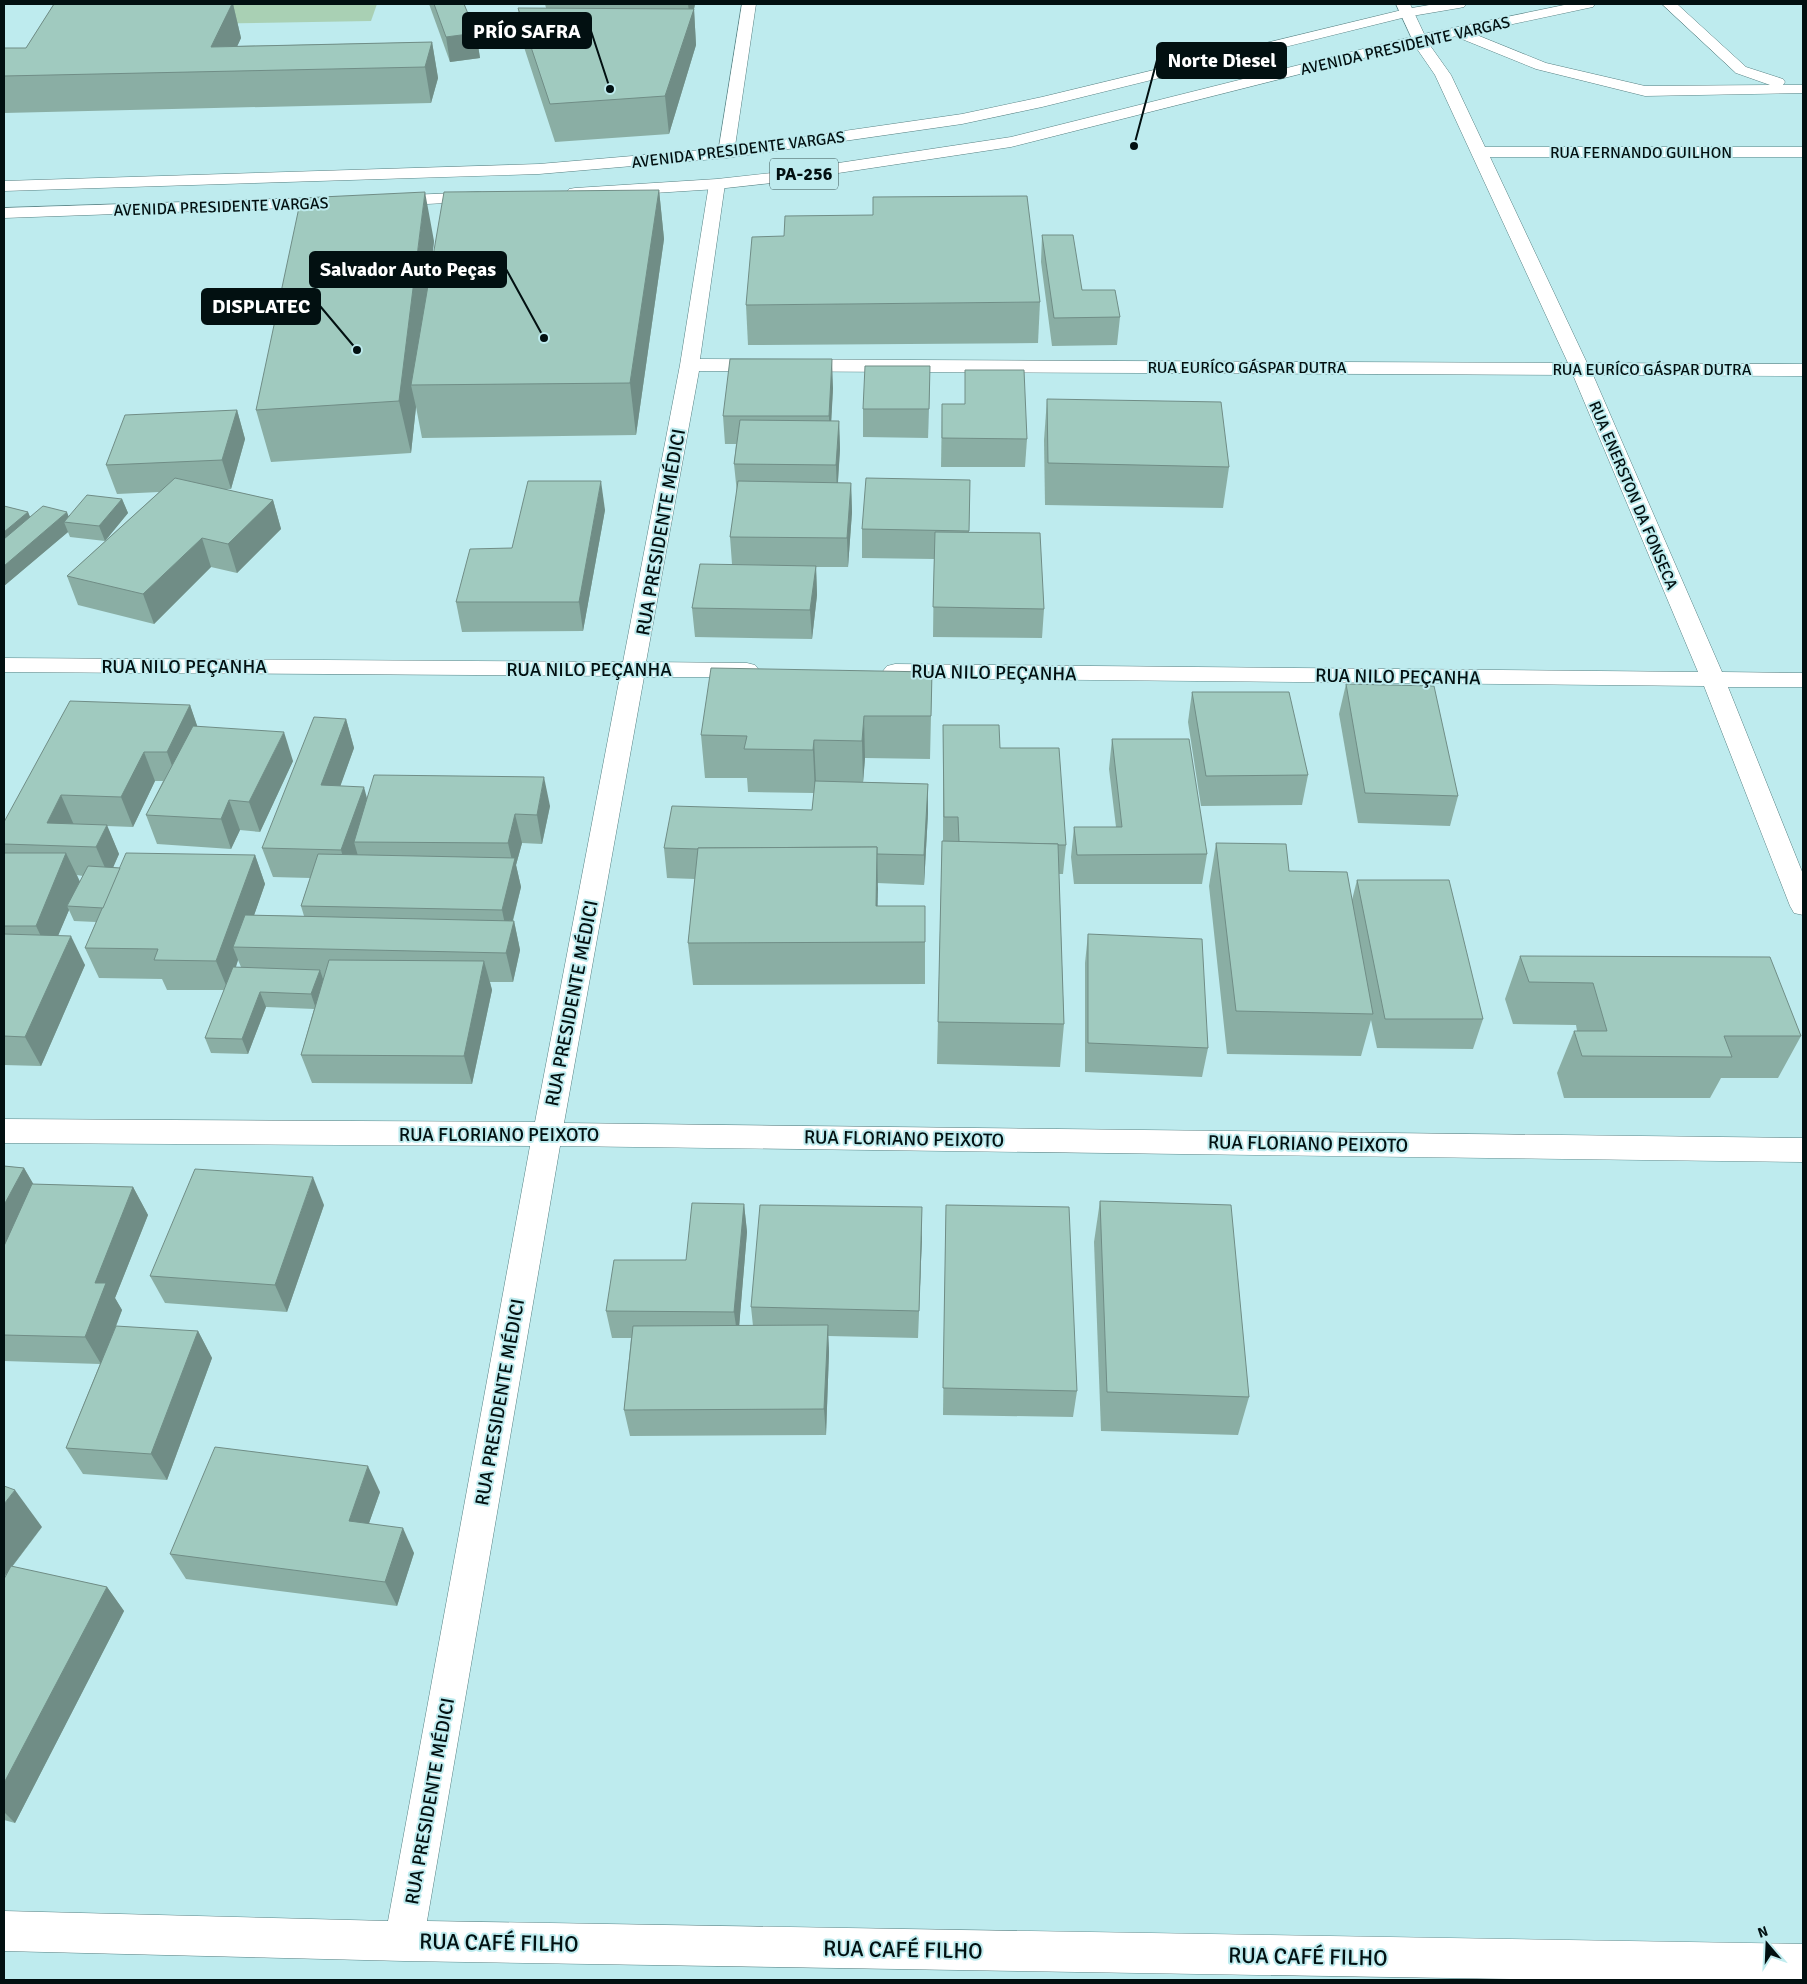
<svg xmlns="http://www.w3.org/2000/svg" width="1807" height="1984" viewBox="0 0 1807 1984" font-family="Signika,sans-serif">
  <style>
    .green { fill: #a9d0b4 }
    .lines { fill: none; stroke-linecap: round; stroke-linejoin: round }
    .service-casing { stroke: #578183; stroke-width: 1 }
    .minor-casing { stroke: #578183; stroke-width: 1 }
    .tertiary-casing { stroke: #578183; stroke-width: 1 }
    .primary-casing { stroke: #578183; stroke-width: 1 }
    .service { fill: #fff; fill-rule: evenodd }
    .minor { fill: #fff; fill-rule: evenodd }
    .tertiary { fill: #fff; fill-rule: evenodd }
    .primary { fill: #fff; fill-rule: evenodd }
    .wall { fill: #8aaea4; fill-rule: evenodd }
    .shaded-wall { fill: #708d86 }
    .building { fill: #a0cabf; stroke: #708d86 }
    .labels { text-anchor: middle; stroke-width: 4; stroke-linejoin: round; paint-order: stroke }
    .far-street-label { font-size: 16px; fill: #021011; stroke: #beebee }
    .shield { fill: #beebee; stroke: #3a5253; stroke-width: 1 }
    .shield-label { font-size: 18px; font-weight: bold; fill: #021011 }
    .street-label { font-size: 19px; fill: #021011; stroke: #beebee }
    .near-street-label { font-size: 22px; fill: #021011; stroke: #beebee }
    .leader { fill: none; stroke: #021011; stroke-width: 2 }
    .callout-dot { fill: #021011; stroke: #beebee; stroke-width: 2 }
    .callout { fill: #021011; stroke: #021011; stroke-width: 2 }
    .callout-label { font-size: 20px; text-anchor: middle; font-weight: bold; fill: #fff }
  </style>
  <rect width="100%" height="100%" fill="#beebee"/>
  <path class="green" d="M199,4H377L371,21L188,24Z"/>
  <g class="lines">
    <g class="service-casing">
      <path id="service" d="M1662,4H1677L1746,67L1783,79L1785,82L1783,85H1803V93L1645,96L1536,69L1452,35L1450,32L1452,29H1462L1546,63L1645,86L1770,85L1736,73Z"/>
    </g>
    <g class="minor-casing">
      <path id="minor" d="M1419,35L1424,37L1451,75L1485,147H1803V157H1490L1587,363L1803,364V376L1593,375L1722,672L1803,673V687H1728L1803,874V915L1794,913L1790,906L1704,686L895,678L887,676L883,671L887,666L895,664L1698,672L1573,375L699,371L646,662L747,663L755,665L759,670L755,675L747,677H644L564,1123L1803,1138V1162L560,1146L427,1921L1803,1944V1980H1569L404,1961L4,1951V1911L388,1921L530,1146L4,1143V1119L535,1122L620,676L4,672V658L623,662L680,365L709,184L711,180H723L725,184L700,359L1568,363L1435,75L1411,40L1414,37Z"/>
    </g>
    <g class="tertiary-casing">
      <g id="tertiary">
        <path d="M742,4H756L734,153L732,157H720L718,153Z"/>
        <path d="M1396,4H1410L1427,40L1424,43H1414Z"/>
      </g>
    </g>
    <g class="primary-casing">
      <g id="primary">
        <path d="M1435,4H1466L1464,7L1459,8L1406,17L1042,107L962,124L726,158L539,174L4,191V181L539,164L726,148L962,114L1042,97L1406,9Z"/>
        <path d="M1569,4H1595L1593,7L1588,8L1419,44L1011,147L772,183L717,189L575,198L569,197L566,193L569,189L575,188L717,179L772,173L1011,137L1419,35Z"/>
        <path d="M479,192L485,193L488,197L485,201L388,206L382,205L379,201L382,197L388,196Z"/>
        <path d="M337,197L343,198L346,202L343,206L4,218V208Z"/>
      </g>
    </g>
    <use href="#service" class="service"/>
    <use href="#minor" class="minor"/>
    <use href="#tertiary" class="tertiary"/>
    <use href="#primary" class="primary"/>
  </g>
  <g class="wall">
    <path d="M54,4H233L241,38L237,46L432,42L438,78L431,103L4,113V48H26Z"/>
    <path d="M429,4H464L476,33L480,58L450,62Z"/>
    <path d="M545,4H695L694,9L696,45L669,134L555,142L523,44L518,8H546Z"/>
    <path d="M659,190L664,239L636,435L422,438L416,407L411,453L271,462L256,410L434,241L431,265Z"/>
    <path d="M1042,235L1082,290L1120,317L1117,345L1052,346L1041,262Z"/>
    <path d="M1040,302L1038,343L748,345L746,305Z"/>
    <path d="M833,388L831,421H839L840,449L838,483H851L852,512L848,567H816L817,595L812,639L695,637L692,608L732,564L730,537L737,493L734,464L736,444H725L723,416Z"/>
    <path d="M929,394L928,438L863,437V409Z"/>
    <path d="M1047,399L1229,467L1223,508L1045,505L1044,440Z"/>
    <path d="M942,404L1027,439L1025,467H941Z"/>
    <path d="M237,410L245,439L231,489H224L273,500L281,529L237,573L211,567L154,624L78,605L67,576L159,492L117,494L106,465Z"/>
    <path d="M970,480L969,532L1044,609L1042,638L933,637L934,559L862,558V529Z"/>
    <path d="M122,499L128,513L105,541L70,537L68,532L4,586V506L28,512L30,517L69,516Z"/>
    <path d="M605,510L583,631L462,632L456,602L512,548Z"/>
    <path d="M932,672L930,759L865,758L863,782L928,784V813L924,885L877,883V906L925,942V984L693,985L688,943L695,879L667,878L664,848L812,810L814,793L748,792L747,778H705L701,735Z"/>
    <path d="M1346,684L1458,796L1450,826L1358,823L1339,714Z"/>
    <path d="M1192,692L1308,775L1302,805L1201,806L1188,722Z"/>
    <path d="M190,705L197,726L293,761L260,832L240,830L231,849L157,844L146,815L163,781H155L133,827L107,826L119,854L113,867L120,868L255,855L265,884L254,915L304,916L301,906L310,878L273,877L262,848L346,719L354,748L340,786L367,799L550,806L542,844L522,843L516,865L521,887L513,921H514L520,950L513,982H490L492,990L472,1084L312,1083L301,1055L314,1009L266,1007L248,1054L211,1053L205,1038L224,990H167L162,979L99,978L85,948L96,922L74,921L69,910L58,935L85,965L41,1066L4,1065V822ZM77,875L83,876L80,882ZM238,960L241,967H236Z"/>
    <path d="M943,725L1000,748L1066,845L1063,874H1059L1064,1024L1060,1067L937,1064L942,841H943Z"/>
    <path d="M1112,739L1207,854L1202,884H1074L1071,857L1074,827H1116L1109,769Z"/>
    <path d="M1216,843L1289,871L1352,900L1357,880L1483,1019L1473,1049L1377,1048L1371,1020L1361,1056L1227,1054L1209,886Z"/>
    <path d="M1088,934L1208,1048L1202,1077L1085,1072V963Z"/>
    <path d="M1520,956L1801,1036L1778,1078H1721L1710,1098H1564L1557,1073L1574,1031H1577L1576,1025L1513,1024L1505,999Z"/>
    <path d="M4,1166L24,1168L33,1184L133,1187L148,1215L115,1298L122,1310L114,1332L198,1331L212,1358L167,1480L83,1474L66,1448L100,1364L4,1361Z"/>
    <path d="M1100,1201L1249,1397L1238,1435L1101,1431L1094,1242Z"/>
    <path d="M744,1204L747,1232L739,1326H753L751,1307L922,1236L918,1338L828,1336L829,1352L826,1435L630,1436L624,1410L631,1338H612L606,1311L686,1260Z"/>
    <path d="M324,1205L287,1312L165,1303L150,1276Z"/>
    <path d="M946,1205L1077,1391L1073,1417L943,1415Z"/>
    <path d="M380,1492L369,1523L414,1553L397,1606L186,1579L170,1554Z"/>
    <path d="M42,1527L12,1567L107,1587L124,1611L15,1823L4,1820V1579L7,1572Z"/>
  </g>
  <g class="shaded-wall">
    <path d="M232,4H233L241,38L226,71L211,47Z"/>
    <path d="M688,4H695L694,9L696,45L669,134L665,96L690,21Z"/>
    <path d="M476,33L480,58L450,62L446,37Z"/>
    <path d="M432,42L438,78L431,103L425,67Z"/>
    <path d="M659,190L664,239L636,435L630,383Z"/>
    <path d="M425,192L434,241L418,385H411L416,407L411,453L399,401Z"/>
    <path d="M832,359L833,388L830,445L829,416Z"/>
    <path d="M930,366L929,394L928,438L929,409Z"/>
    <path d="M237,410L245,439L231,489L222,460Z"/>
    <path d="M839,421L840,449L837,494L836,465Z"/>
    <path d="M601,481L605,510L583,631L579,602Z"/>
    <path d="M851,483L852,512L848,567L847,538Z"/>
    <path d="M122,499L128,513L105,541L99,526Z"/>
    <path d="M273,500L281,529L237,573L228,544Z"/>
    <path d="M28,512L34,527L4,552V532Z"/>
    <path d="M67,512L71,523L64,522L68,532L4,586V566Z"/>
    <path d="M202,538L211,567L154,624L143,594Z"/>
    <path d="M816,566L817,595L812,639L810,610Z"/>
    <path d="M190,705L200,734L178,782L167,752Z"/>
    <path d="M864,716L865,758L863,783L862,741Z"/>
    <path d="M346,719L354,748L330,815L321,785Z"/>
    <path d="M284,732L293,761L260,832L249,802Z"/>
    <path d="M814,740L816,782L815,793L813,750Z"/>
    <path d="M144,752L155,781L133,827L121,797Z"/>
    <path d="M544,777L550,806L542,844L537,815Z"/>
    <path d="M928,784V813L924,885V855Z"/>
    <path d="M364,787L372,817L354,842L358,856L350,880L341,850Z"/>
    <path d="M61,795L74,825L47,823Z"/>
    <path d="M229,800L240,830L231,849L221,819Z"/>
    <path d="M515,814L522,843L516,865L521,887L508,939L502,910L513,865L508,843Z"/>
    <path d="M107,825L119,854L109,877L96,847Z"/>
    <path d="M877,847L878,889L877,942L876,906Z"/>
    <path d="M66,853L80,882L67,906L69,910L50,955L36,926Z"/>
    <path d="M255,855L265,884L243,947H233L238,960L228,990L216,961Z"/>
    <path d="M514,921L520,950L513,982L506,953Z"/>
    <path d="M71,936L85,965L41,1066L25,1037Z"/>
    <path d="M484,961L492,990L472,1084L464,1056Z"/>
    <path d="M320,970L325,985L316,1009L311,994Z"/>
    <path d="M260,992L266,1007L248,1054L242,1039Z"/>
    <path d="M24,1168L48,1209L4,1291V1205Z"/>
    <path d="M313,1177L324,1205L287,1312L275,1285Z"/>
    <path d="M133,1187L148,1215L115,1298L122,1310L101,1364L85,1337L95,1283Z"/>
    <path d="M744,1204L747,1232L738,1340L734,1312Z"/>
    <path d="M922,1207V1236L918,1338L919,1311Z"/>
    <path d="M828,1325L829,1352L826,1435L824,1409Z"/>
    <path d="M198,1331L212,1358L167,1480L151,1454Z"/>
    <path d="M368,1466L380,1492L361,1546L349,1521Z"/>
    <path d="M15,1490L42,1527L4,1577V1504Z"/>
    <path d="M403,1528L414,1553L397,1606L385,1582Z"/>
    <path d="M107,1587L124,1611L15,1823L4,1812V1783Z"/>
  </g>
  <g class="building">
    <path d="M54,4H232L211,47L432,42L425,67L4,76V48H26Z"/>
    <path d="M434,4H464L476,33L446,37Z"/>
    <path d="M518,8L694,9L665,96L550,104Z"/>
    <path d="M659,190L630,383L411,385L444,192Z"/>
    <path d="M425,192L399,401L256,410L301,198Z"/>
    <path d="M1027,196L1040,302L746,305L752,237L784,236L785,216L873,215V197Z"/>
    <path d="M1042,235H1073L1082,290H1115L1120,317L1054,318Z"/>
    <path d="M730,359H832L829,416H723Z"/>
    <path d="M865,366H930L929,409H863Z"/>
    <path d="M965,370H1024L1027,439L942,438V404H965Z"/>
    <path d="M1047,399L1221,402L1229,467L1048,463Z"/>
    <path d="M237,410L222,460L106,465L125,415Z"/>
    <path d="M740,420L839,421L836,465L734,464Z"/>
    <path d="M175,478L273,500L228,544L202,538L143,594L67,576Z"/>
    <path d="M866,478L970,480L969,531L862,529Z"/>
    <path d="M528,481H601L579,602H456L470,549L512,548Z"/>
    <path d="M738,481L851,483L847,538L730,537Z"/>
    <path d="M87,495L122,499L99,526L64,522Z"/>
    <path d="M4,506L28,512L4,532Z"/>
    <path d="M43,506L67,512L4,566V539Z"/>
    <path d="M935,532L1040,533L1044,609L933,607Z"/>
    <path d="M700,564L816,566L810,610L692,608Z"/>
    <path d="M711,668L932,672L931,716H864L862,741L814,740L813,750L744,749L747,736L701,735Z"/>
    <path d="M1346,684L1434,686L1458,796L1365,793Z"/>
    <path d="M1192,692H1289L1308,775L1206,776Z"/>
    <path d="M70,701L190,705L167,752H144L121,797L61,795L47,823L107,825L96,847L4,844V822Z"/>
    <path d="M314,717L346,719L321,785L364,787L341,850L262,848Z"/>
    <path d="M943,725H999L1000,748H1059L1066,845H1058V844L959,842L958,817H944Z"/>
    <path d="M193,726L284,732L249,802L229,800L221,819L146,815Z"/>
    <path d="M1112,739H1189L1207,854L1077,855L1074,827H1122Z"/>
    <path d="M374,775L544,777L537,815L515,814L508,843L354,842Z"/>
    <path d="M815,781L928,784L924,855L877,854V847L698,848V849L664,848L672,806L812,810Z"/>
    <path d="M942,841L1058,844L1064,1024L938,1022Z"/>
    <path d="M1216,843L1286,844L1289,871L1347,872L1373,1014L1236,1011Z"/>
    <path d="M877,847L876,906H925V942L688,943L698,848Z"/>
    <path d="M4,853H66L36,926H4Z"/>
    <path d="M126,853L255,855L216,961L154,960L158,949L85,948Z"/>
    <path d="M318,854L515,858L502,910L301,906Z"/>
    <path d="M88,866L120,868L103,908L67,906Z"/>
    <path d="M1357,880H1449L1483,1019H1385Z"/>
    <path d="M245,915L514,921L506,953L233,947Z"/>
    <path d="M4,934L71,936L25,1037L4,1036Z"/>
    <path d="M1088,934L1202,939L1208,1048L1088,1043Z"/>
    <path d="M1520,956L1770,957L1801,1036H1724L1732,1057L1582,1056L1574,1031H1607L1593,983L1529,982Z"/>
    <path d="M329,960L484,961L464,1056L301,1055Z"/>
    <path d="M233,967L320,970L311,994L260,992L242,1039L205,1038Z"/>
    <path d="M4,1166L24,1168L4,1205Z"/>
    <path d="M195,1169L313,1177L275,1285L150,1276Z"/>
    <path d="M32,1184L133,1187L95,1283H106L85,1337L4,1335V1246Z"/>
    <path d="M1100,1201L1231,1205L1249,1397L1107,1392Z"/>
    <path d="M692,1203L744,1204L734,1312L606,1311L614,1260H686Z"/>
    <path d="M760,1205L922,1207L919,1311L751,1307Z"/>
    <path d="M946,1205L1069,1207L1077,1391L943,1388Z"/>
    <path d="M828,1325L824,1409L624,1410L633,1326Z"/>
    <path d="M116,1326L198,1331L151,1454L66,1448Z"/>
    <path d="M215,1447L368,1466L349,1521L403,1528L385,1582L170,1554Z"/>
    <path d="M4,1486L15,1490L4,1504Z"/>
    <path d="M11,1566L107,1587L4,1783V1579Z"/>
  </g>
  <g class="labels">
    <g class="far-street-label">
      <text transform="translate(1405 45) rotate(-13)" y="6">AVENIDA PRESIDENTE VARGAS</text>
      <text transform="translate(738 149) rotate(-7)" y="6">AVENIDA PRESIDENTE VARGAS</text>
      <text x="1641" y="158">RUA FERNANDO GUILHON</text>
      <text transform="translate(221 206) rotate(-2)" y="6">AVENIDA PRESIDENTE VARGAS</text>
      <text x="1247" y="373">RUA EURÍCO GÁSPAR DUTRA</text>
      <text x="1652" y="375">RUA EURÍCO GÁSPAR DUTRA</text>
      <text transform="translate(1634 495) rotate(67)" y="6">RUA ENERSTON DA FONSECA</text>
    </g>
    <rect class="shield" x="770" y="158.5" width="68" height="31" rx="4"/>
    <g class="shield-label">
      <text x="804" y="180">PA-256</text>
    </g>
    <g class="street-label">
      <text transform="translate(660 532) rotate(-80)" y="7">RUA PRESIDENTE MÉDICI</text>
      <text x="184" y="673">RUA NILO PEÇANHA</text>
      <text x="589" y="676">RUA NILO PEÇANHA</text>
      <text transform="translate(994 672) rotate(1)" y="7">RUA NILO PEÇANHA</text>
      <text transform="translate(1398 676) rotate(1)" y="7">RUA NILO PEÇANHA</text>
      <text transform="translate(571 1003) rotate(-79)" y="7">RUA PRESIDENTE MÉDICI</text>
      <text x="499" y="1141">RUA FLORIANO PEIXOTO</text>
      <text transform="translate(904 1138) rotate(1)" y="7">RUA FLORIANO PEIXOTO</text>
      <text transform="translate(1308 1143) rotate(1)" y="7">RUA FLORIANO PEIXOTO</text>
      <text transform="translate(499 1402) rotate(-80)" y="7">RUA PRESIDENTE MÉDICI</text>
      <text transform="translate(429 1801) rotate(-80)" y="7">RUA PRESIDENTE MÉDICI</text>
    </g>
    <g class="near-street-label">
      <text transform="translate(499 1942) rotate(1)" y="8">RUA CAFÉ FILHO</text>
      <text transform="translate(903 1949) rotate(1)" y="8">RUA CAFÉ FILHO</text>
      <text transform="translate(1308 1956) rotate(1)" y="8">RUA CAFÉ FILHO</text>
    </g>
  </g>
  <path class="leader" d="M610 89L591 31M1134 146L1157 60M544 338L506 269M357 350L320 306"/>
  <g class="callout-dot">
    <circle cx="610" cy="89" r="5"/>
    <circle cx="1134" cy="146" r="5"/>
    <circle cx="544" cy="338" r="5"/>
    <circle cx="357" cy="350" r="5"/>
  </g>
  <g class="callout">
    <rect x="463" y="13" width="128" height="35" rx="5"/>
    <rect x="1157" y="43" width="129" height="35" rx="5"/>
    <rect x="310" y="252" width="196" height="35" rx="5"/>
    <rect x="202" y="289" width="118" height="35" rx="5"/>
  </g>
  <g class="callout-label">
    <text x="527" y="38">PRÍO SAFRA</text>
    <text x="1222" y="67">Norte Diesel</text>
    <text x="408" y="276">Salvador Auto Peças</text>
    <text x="261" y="313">DISPLATEC</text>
  </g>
  <rect width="1807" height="1984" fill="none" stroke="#021011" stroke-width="10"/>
  <g transform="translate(1767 1944) rotate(341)" stroke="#beebee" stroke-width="4" paint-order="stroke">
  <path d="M0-4L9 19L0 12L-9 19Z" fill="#021011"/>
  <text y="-8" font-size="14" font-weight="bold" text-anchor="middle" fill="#021011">N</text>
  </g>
</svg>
